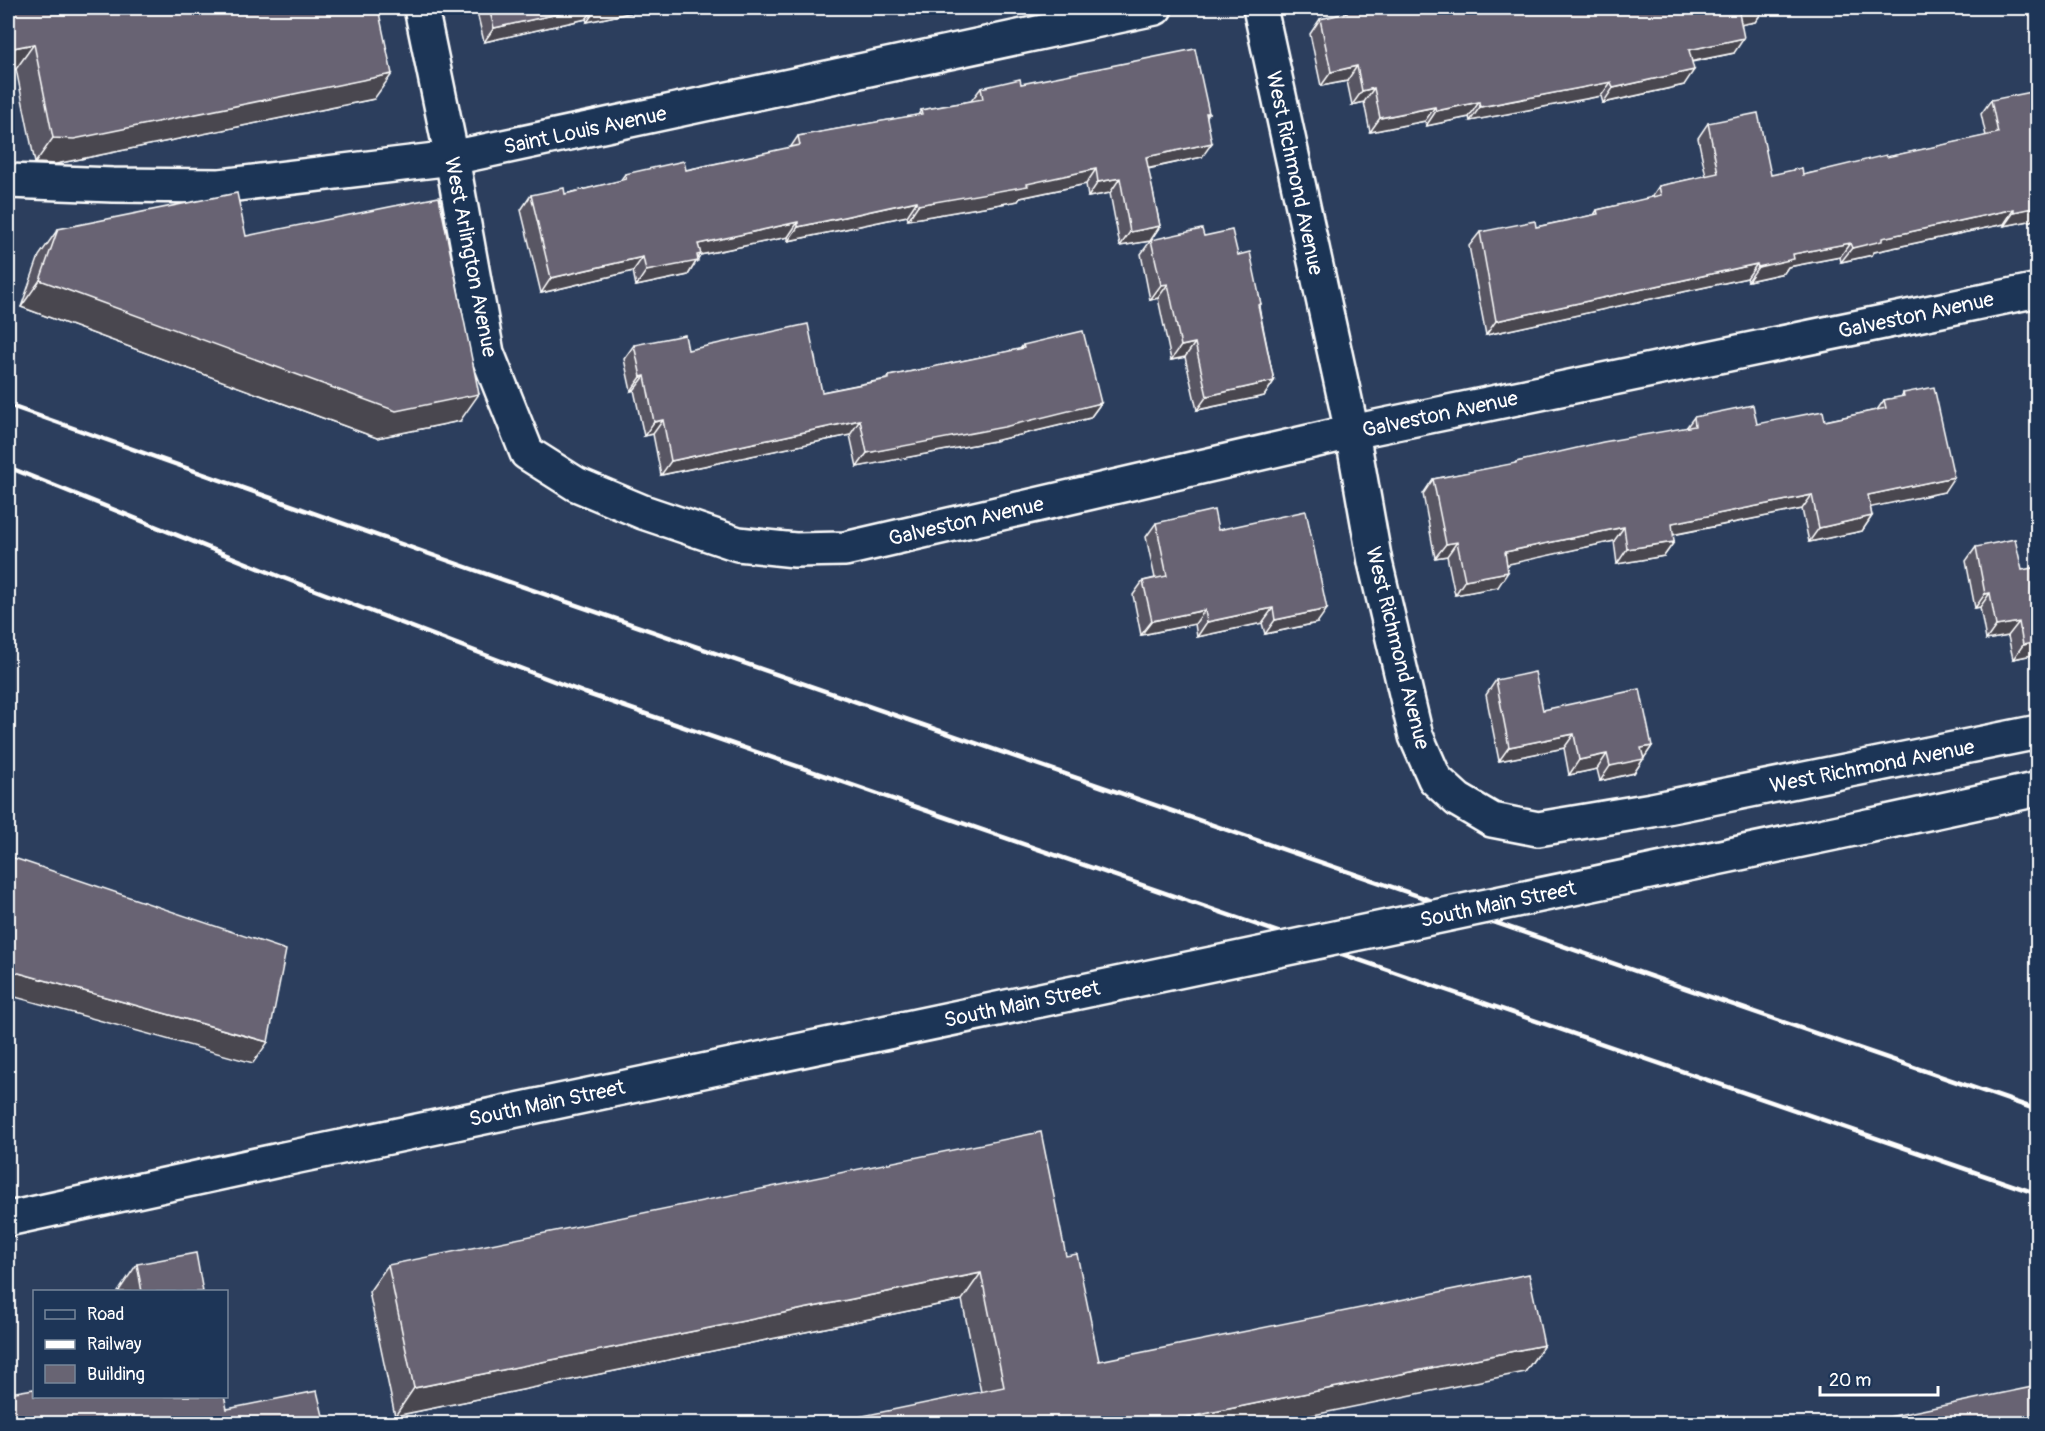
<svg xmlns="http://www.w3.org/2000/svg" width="2045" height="1431" viewBox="0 0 2045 1431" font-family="Pangolin,sans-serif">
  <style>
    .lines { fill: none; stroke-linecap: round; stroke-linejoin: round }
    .minor-casing { stroke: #fff; stroke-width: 38 }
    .tertiary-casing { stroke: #fff; stroke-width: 38 }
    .minor { stroke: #1d3557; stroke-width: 33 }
    .tertiary { stroke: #1d3557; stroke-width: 33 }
    .rail { stroke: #fff; stroke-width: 4.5 }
    .tertiary-bridge-casing { stroke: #fff; stroke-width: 38; stroke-linecap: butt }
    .tertiary-bridge { stroke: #1d3557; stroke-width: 33 }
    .wall { fill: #595663; stroke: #fff; stroke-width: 1.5 }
    .shaded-wall { fill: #494650; stroke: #fff; stroke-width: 1.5 }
    .building { fill: #686473; stroke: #fff; stroke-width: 1.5 }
    .labels { text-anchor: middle; stroke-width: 5; stroke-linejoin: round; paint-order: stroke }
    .street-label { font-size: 21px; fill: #fff; stroke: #1d3557 }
  </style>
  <rect width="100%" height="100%" fill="#2c3e5d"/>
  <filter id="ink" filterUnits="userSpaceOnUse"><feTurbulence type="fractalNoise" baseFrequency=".0167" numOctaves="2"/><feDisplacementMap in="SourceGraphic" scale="12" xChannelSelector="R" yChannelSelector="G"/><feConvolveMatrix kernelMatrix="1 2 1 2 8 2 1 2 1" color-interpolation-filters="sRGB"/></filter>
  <g filter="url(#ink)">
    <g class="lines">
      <g class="minor-casing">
        <g id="minor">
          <path d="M421,8L452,158L487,353L527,453L576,484L643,512L738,544L795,550L845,549L1352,432L2038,290"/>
          <path d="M1260,8L1352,432L1375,562L1416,736L1435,779L1458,800L1492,820L1538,829L1652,810L2038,732"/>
          <path d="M8,181L113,185L220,186L452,158L1155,8"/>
        </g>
      </g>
      <g class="tertiary-casing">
        <g id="tertiary">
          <path d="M1868,826L2038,789"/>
          <path d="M8,1219L284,1159"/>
        </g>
      </g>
      <use href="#minor" class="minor"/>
      <use href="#tertiary" class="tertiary"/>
      <g class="rail">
        <path d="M8,405L469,568L2038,1110"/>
        <path d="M8,467L281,577L585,693L2038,1194"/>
      </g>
      <g class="tertiary-bridge-casing">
        <path id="tertiary-bridge" d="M284,1159L1868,826"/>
      </g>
      <use href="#tertiary-bridge" class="tertiary-bridge"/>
    </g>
    <g class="wall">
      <path d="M8,8L374,99L56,164L35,163L16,69Z"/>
      <path d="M476,8H645L643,10L587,22L586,19L484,42Z"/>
      <path d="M1765,8L1755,22L1742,24L1734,53L1692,62L1684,85L1603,103L1601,96L1470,121L1469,117L1426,126L1425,121L1370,132L1364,102L1352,105L1347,81L1321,86L1310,34L1320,19L1344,14L1347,10Z"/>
      <path d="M1021,84L1209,113L1207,116L1202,157L1148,169L1160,226L1150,241L1120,246L1110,193L1088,197L1086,184L1020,198L1018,201L908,220L907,216L788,241V237L700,255L688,275L636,286L633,271L541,293L521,210L531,195L565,194L620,181L625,174L686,170L790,148L798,136L918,115L921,110L971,101L981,88Z"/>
      <path d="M1991,100L2034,220L2004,226V224L1874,252L1872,255L1841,262L1840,257L1788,267L1784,273L1748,281L1747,278L1486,335L1469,246L1480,232L1536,227L1594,215L1597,210L1651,198L1659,186L1706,176L1698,138L1708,123L1771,175H1803L1986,136L1981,114Z"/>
      <path d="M58,229L460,421L377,438L21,307L39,256Z"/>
      <path d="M1204,236L1238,255L1261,304L1259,307L1274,381L1264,396L1197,410L1185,357L1171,360L1158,298L1150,300L1141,254L1151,240Z"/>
      <path d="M634,345L688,350L822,392L886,379L889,376L1020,349L1023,345L1101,403L1090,418L994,441L857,467L850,435L661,475L653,434L644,436L634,390L631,391L624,359Z"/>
      <path d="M1903,393L1944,492L1870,507L1872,516L1862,531L1809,542L1802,509L1673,535L1674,542L1664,556L1617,564L1614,541L1507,564L1498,587L1455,595L1447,556L1435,558L1423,494L1433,479L1514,464L1516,462L1686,428L1694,417L1757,424L1825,421L1877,410L1884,400L1901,397Z"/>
      <path d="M1156,523L1218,530L1317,623L1265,634L1262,623L1197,637L1195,624L1141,635L1133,595L1143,581L1155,578L1146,537Z"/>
      <path d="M1976,547L2037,654L2013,659L2008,636L1986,640L1980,607L1975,608L1966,561Z"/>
      <path d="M1496,680L1543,710L1652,746L1634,773L1600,781L1597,769L1569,775L1564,748L1499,761L1486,695Z"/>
      <path d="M1066,1256L1099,1361L1544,1345L1525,1372L981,1392L962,1300L395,1416L369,1292L388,1265Z"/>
      <path d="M137,1264L203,1292H118Z"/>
    </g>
    <g class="shaded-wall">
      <path d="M585,8H595L586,19L484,42L494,28Z"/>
      <path d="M597,8H645L643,10L587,22Z"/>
      <path d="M1765,8L1755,22L1729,27L1739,13Z"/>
      <path d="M1744,38L1734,53L1679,64L1689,50Z"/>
      <path d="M34,44L16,69L8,71V49Z"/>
      <path d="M1357,66L1347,81L1321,86L1331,72Z"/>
      <path d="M1694,70L1684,85L1603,103L1613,88Z"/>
      <path d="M392,74L374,99L56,164L35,163L53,138Z"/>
      <path d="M1611,82L1601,96L1470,121L1480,107Z"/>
      <path d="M1374,88L1364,102L1352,105L1362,91Z"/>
      <path d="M1479,102L1469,117L1426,126L1436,111Z"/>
      <path d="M1435,107L1425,121L1370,132L1380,118Z"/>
      <path d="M1212,143L1202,157L1136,171L1146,157Z"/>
      <path d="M1096,169L1086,184L1020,198L1018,201L908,220L918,205Z"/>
      <path d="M1120,178L1110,193L1088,197L1098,182Z"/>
      <path d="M917,201L907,216L788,241L798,227Z"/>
      <path d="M2037,206V216L2034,220L2004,226L2014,212Z"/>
      <path d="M2014,209L2004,224L1874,252L1872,255L1841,262L1852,248L1882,238Z"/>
      <path d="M798,222L788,237L700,255L688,275L636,286L646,271L698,244Z"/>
      <path d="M1160,226L1150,241L1120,246L1130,232Z"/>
      <path d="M1850,243L1840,257L1788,267L1784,273L1748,281L1758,267L1793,254Z"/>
      <path d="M643,257L633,271L541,293L551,278Z"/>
      <path d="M1757,264L1747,278L1486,335L1496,321Z"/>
      <path d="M40,280L479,394L460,421L377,438L21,307Z"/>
      <path d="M1168,284L1158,298L1150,300L1161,285Z"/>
      <path d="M1195,343L1185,357L1171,360L1181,346Z"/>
      <path d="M645,376L634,390L631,391L641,377Z"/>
      <path d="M1274,381L1264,396L1197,410L1207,396Z"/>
      <path d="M1101,403L1090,418L994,441L857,467L867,453Z"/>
      <path d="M663,420L653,434L644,436L654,422Z"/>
      <path d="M860,420L850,435L661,475L671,461Z"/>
      <path d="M1954,477L1944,492L1858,510L1868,495Z"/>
      <path d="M1812,495L1802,509L1661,537L1672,523Z"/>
      <path d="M1872,516L1862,531L1809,542L1819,528Z"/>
      <path d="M1624,527L1614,541L1495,567L1505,552Z"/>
      <path d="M1457,542L1447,556L1435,558L1446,544Z"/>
      <path d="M1674,542L1664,556L1617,564L1627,549Z"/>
      <path d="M1508,572L1498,587L1455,595L1465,580Z"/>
      <path d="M1990,593L1980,607L1975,608L1985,594Z"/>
      <path d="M1273,608L1262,623L1197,637L1207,622Z"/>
      <path d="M1327,609L1317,623L1265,634L1275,620Z"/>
      <path d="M1205,610L1195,624L1141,635L1152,621Z"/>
      <path d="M2019,622L2008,636L1986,640L1996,626Z"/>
      <path d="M2037,642V654L2013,659L2023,645Z"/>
      <path d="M1574,734L1564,748L1499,761L1509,747Z"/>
      <path d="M1652,746L1634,773L1600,781L1610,766L1641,748Z"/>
      <path d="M1607,754L1597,769L1569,775L1579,760Z"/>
      <path d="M8,970L268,1042L253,1063L8,995Z"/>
      <path d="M981,1273L962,1300L395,1416L414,1388Z"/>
      <path d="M1544,1345L1525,1372L1269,1424H1155Z"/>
    </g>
    <g class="building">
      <path d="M8,8H378L392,74L74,139L53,138L34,44L8,49Z"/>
      <path d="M489,8H585L494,28Z"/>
      <path d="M1359,8H1763L1739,13L1744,38L1689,50L1694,70L1613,88L1611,82L1480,107L1479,102L1436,111L1435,107L1380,118L1374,88L1362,91L1357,66L1331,72L1320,19L1347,13V10Z"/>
      <path d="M1195,49L1209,113H1206L1212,143L1146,157L1160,226L1130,232L1120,178L1098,182L1096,169L1027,184L1028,186L918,205L917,201L798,227V222L698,244L701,254L697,255L698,261L646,271L643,257L551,278L531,195L564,188L565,194L626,179L625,174L684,161L686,170L800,145L798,136L922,114L921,110L983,99L981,88L1020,79L1021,84Z"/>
      <path d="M2037,91V207L2014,212V209L1882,238V241L1852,248L1850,243L1793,254L1794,259L1758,267L1757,264L1496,321L1480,232L1535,221L1536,227L1598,214L1597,210L1661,195L1659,186L1718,173L1708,123L1758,113L1771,175L1802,168L1803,175L1886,155L1887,157L1998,133L1991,100Z"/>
      <path d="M237,193L246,236L439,197L479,394L396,411L40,280L58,229Z"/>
      <path d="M1202,229L1204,236L1232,230L1238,255L1250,252L1261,304L1258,305L1274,381L1207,396L1195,343L1181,346L1168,284L1161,285L1151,240Z"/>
      <path d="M808,324L822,392L889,379V376L1024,348L1023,345L1083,331L1101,403L1004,427L867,453L860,420L671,461L663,420L654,422L645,376L641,377L634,345L685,335L688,350Z"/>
      <path d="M1934,387L1954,477L1868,495L1872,516L1819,528L1812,495L1672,523L1674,542L1627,549L1624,527L1505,552L1508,572L1465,580L1457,542L1446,544L1433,479L1516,463V462L1603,442L1695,426L1694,417L1753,405L1757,424L1823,411L1825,421L1886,408L1884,400L1904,396L1903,393Z"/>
      <path d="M1214,510L1218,530L1306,511L1327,609L1275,620L1273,608L1207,622L1205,610L1152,621L1143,581L1167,576L1156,523Z"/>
      <path d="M2015,539L2022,570L2037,567V642L2023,645L2019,622L1996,626L1990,593L1985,594L1976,547Z"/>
      <path d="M1535,672L1543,710L1640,689L1652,746L1641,748L1644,759L1610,766L1607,754L1579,760L1574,734L1509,747L1496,680Z"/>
      <path d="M8,856L286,950L268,1042L8,970Z"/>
      <path d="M1041,1132L1066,1256L1077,1254L1099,1361L1529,1274L1544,1345L1155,1424H824L1004,1387L981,1273L414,1388L388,1265Z"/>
      <path d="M196,1253L203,1292H142L137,1264Z"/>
      <path d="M8,1380L10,1393L34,1389V1396H224L227,1409L317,1391L325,1424H8Z"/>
      <path d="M2037,1386V1424H1855Z"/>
    </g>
  </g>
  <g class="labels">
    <g class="street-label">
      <text transform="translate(585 130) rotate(-12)" y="7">Saint Louis Avenue</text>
      <text transform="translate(1295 173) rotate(78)" y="7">West Richmond Avenue</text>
      <text transform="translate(471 257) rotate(79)" y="7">West Arlington Avenue</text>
      <text transform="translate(1916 315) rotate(-12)" y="7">Galveston Avenue</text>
      <text transform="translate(1440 414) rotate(-12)" y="7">Galveston Avenue</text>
      <text transform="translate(966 521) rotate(-13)" y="7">Galveston Avenue</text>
      <text transform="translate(1398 648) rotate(76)" y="7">West Richmond Avenue</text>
      <text transform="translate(1872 766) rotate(-11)" y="7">West Richmond Avenue</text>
      <text transform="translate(1498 904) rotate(-12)" y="7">South Main Street</text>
      <text transform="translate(1022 1004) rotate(-12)" y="7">South Main Street</text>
      <text transform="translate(547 1103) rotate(-12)" y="7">South Main Street</text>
    </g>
  </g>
  <rect width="2045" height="1431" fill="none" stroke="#1d3557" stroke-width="30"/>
  <rect x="15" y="15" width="2015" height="1401" fill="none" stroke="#fff" stroke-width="2" filter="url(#ink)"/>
  <rect x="33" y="1290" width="195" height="108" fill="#1d3557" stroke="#77869a" stroke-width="1.5"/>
  <rect x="45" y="1310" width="30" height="9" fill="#1d3557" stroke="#77869a" stroke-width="1.5"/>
  <text x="87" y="1320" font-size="18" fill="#ffffff">Road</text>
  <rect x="45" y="1340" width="30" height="9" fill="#ffffff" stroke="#77869a" stroke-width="1.5"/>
  <text x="87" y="1350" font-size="18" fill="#ffffff">Railway</text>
  <rect x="45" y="1365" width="30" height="18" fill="#686473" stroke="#77869a" stroke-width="1.5"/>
  <text x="87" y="1380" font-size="18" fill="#ffffff">Building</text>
  <path d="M1820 1386v9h118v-9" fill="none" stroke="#ffffff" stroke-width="3"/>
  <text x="1829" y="1386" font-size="18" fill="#ffffff" stroke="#1d3557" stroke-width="4.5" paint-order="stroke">20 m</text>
</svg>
